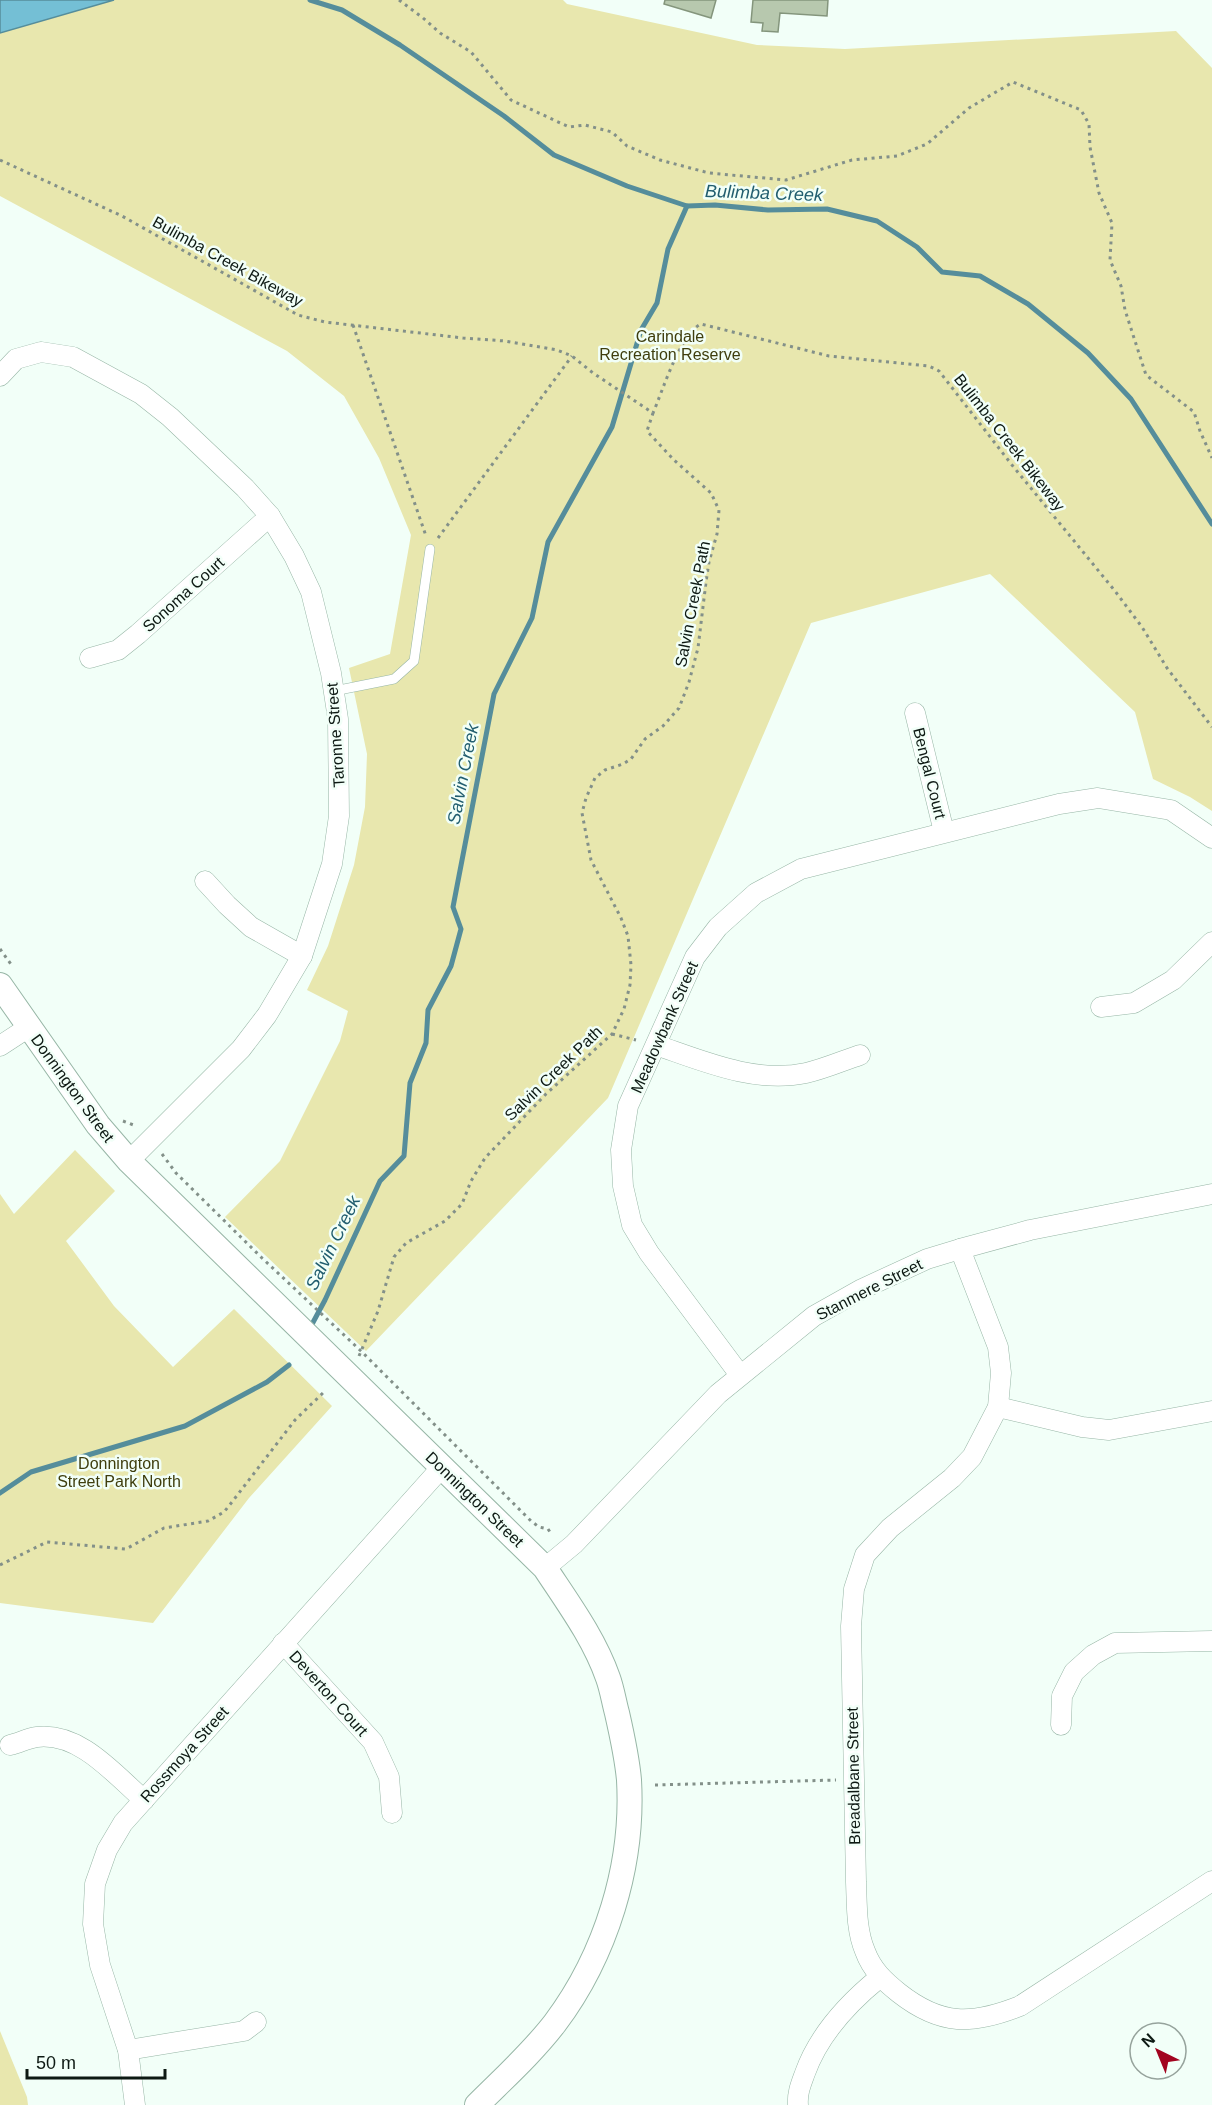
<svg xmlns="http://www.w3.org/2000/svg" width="1212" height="2105" viewBox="0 0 1212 2105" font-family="Helvetica,sans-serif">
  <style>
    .green { fill: #e8e7ae }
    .water { fill: #74bfd5; stroke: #558d9b; stroke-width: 1.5 }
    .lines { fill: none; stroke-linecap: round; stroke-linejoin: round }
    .stream { stroke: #558d9b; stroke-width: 5 }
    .building { fill: #b7c8ae; stroke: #84957c; stroke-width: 1.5 }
    .service-casing { stroke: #97b6a6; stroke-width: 10 }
    .minor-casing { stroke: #97b6a6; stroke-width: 21 }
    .tertiary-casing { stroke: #97b6a6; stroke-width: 26 }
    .path { stroke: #839089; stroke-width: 3; stroke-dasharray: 3 4.5; stroke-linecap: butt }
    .service { stroke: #fff; stroke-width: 9 }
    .minor { stroke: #fff; stroke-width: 20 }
    .tertiary { stroke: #fff; stroke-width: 24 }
    .labels { text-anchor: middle; stroke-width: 5; stroke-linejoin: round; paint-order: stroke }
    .street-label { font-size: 16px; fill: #0d1913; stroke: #f2fff8 }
    .park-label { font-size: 16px; fill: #3f3e0d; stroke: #f2fff8 }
    .water-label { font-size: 18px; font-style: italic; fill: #225e6f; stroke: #f2fff8 }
  </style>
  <rect width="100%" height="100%" fill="#f2fff8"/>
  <g class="green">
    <path d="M0,0H563L567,4L757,45L845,49L1176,31L1212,68V811L1190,797L1153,779L1135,712L990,574L811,623L608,1098L366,1351L225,1217L280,1161L340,1041L348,1011L307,990L328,946L354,865L365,807L367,754L349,668L390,654L411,535L379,458L344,396L287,351L0,196Z"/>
    <path d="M75,1150L115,1191L66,1241L114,1306L173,1367L234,1309L332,1406L249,1498L153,1623L0,1603V1194L14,1214Z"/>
    <path d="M0,2031L27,2097L28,2105H0Z"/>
  </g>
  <path class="water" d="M0,0H114L0,33Z"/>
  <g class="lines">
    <g class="stream">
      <path d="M310,0L342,10L400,45L504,116L554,155L627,186L687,206L715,205L768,210L827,209L877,221L917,247L942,272L980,276L1028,304L1088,353L1131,399L1212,524"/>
      <path d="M310,1328L325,1300L380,1181L404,1156L410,1083L426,1043L428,1010L451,966L461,929L453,907L494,694L532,618L548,542L612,427L641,330L657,303L668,249L687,206"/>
      <path d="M0,1493L31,1472L185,1426L267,1382L289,1365"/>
    </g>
  </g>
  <g class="building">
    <path d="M665,0H716L711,18L664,4Z"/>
    <path d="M753,0H828L827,16L780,13L778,32L762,31L763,23L751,22Z"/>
  </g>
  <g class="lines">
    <g class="service-casing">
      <path id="service" d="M334,691L394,679L414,661L430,549"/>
    </g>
    <g class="minor-casing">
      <g id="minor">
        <path d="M0,376L16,359L41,352L73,357L141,394L170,417L245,488L270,516L294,556L311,592L331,673L338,719L339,816L332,864L302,956L267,1015L241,1049L129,1161"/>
        <path d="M90,658L118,650L138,634L270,516"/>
        <path d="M915,713L944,832"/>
        <path d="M205,881L227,905L251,927L302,956"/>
        <path d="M1101,1007L1134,1003L1173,980L1212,942"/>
        <path d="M656,1045C703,1061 755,1084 806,1073C824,1069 842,1061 860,1055"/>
        <path d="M0,1046L29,1027"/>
        <path d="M960,1249L998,1347L1001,1373L998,1407L972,1457L952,1478L890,1528L865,1555L854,1589L851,1626L856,1882C857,1904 856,1930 865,1951C872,1970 884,1981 899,1993C941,2026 972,2025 1020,2006L1212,1881"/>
        <path d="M740,1375L649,1253L632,1225L623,1186L621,1150L628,1106L695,957L718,927L756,893L801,869L1059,804L1098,798L1171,810L1212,838"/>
        <path d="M998,1407L1082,1427L1109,1430L1212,1411"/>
        <path d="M545,1568L574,1544L718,1394L814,1316L862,1289L927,1259L960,1249L1030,1230L1212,1194"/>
        <path d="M283,1643L373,1742L389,1777L392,1813"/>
        <path d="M1061,1725L1062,1696L1074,1672L1093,1655L1115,1643L1212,1641"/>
        <path d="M10,1745C19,1743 28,1738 37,1737C80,1732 114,1774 144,1800"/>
        <path d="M128,2050L244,2031L256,2022"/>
        <path d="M135,2105L128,2050L100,1965L93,1924L95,1884L107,1850L123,1823L442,1467"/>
        <path d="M798,2105C797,2093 801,2084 805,2073C819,2034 847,2004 879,1978"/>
      </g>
    </g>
    <g class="tertiary-casing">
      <path id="tertiary" d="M0,985L98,1125L129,1161L545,1568C568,1603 594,1638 608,1678C612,1689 614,1702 617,1713C622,1735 627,1757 629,1780C634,1865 606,1955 555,2023C532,2053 503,2079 477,2105"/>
    </g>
    <g class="path">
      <path d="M399,0L423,18L440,33L471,52L511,100L569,127L585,125L612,132L627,146L660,160L709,173L786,180L852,160L897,156L927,144L969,108L1013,82L1081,110L1089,124L1090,147L1099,193L1112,223L1110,260L1121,286L1125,310L1146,375L1194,412L1200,431L1212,458"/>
      <path d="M0,160L122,216L298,315L325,322L463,338L505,341L557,350L572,356L593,373L653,413C663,390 680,334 701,324L829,356L929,366L939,371L1012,465L1115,591L1142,627L1167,668L1212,727"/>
      <path d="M353,325L426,536"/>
      <path d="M438,538L572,356"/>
      <path d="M0,949L13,967"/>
      <path d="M612,1034L636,1040"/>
      <path d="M123,1121L136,1126"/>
      <path d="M162,1154L176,1173L262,1258L361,1351L531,1521L539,1527L548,1529L550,1532"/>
      <path d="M359,1356L378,1311L394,1257L406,1243L445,1221L462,1204L471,1181L485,1158L546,1094L612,1034L624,1009L630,985L631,965L628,936L621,918L591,860L582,813L586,798L595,778L605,770L623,764L631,759L645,739L663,726L679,708L689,682L698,648L706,582L709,562L717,534L719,510L711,493L674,460L647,431L653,413"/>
      <path d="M0,1565L47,1542L126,1549L164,1528L208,1521L224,1512L232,1502L295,1420L326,1390"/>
      <path d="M655,1785L836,1780"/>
    </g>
    <use href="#service" class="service"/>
    <use href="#minor" class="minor"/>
    <use href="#tertiary" class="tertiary"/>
  </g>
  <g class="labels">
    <g class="street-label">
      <text transform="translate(228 261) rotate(29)" y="6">Bulimba Creek Bikeway</text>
      <text transform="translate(1010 442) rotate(52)" y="6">Bulimba Creek Bikeway</text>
      <text transform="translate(183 594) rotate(-42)" y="6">Sonoma Court</text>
      <text transform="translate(692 604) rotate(-79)" y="6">Salvin Creek Path</text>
      <text transform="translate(335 735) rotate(-94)" y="6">Taronne Street</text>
      <text transform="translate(930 773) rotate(76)" y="6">Bengal Court</text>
      <text transform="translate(664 1027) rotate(-66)" y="6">Meadowbank Street</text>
      <text transform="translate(553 1073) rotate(-44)" y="6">Salvin Creek Path</text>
      <text transform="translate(73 1088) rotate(54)" y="6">Donnington Street</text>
      <text transform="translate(869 1289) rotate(-27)" y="6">Stanmere Street</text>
      <text transform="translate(475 1499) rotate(44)" y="6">Donnington Street</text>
      <text transform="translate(329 1693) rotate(48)" y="6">Deverton Court</text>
      <text transform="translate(184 1754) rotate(-48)" y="6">Rossmoya Street</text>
      <text transform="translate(853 1776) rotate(-91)" y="6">Breadalbane Street</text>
    </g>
    <g class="park-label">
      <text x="670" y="342">Carindale<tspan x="670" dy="18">Recreation Reserve</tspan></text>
      <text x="119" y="1469">Donnington<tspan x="119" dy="18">Street Park North</tspan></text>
    </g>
    <g class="water-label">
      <text transform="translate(764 193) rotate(2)" y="6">Bulimba Creek</text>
      <text transform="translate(463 774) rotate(-79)" y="6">Salvin Creek</text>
      <text transform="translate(333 1243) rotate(-64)" y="6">Salvin Creek</text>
    </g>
  </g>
  <g transform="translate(1158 2051) rotate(317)"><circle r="28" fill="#f2fff8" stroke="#96a39c" stroke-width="1.5"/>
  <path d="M0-4.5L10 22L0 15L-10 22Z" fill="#a2041f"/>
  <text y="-9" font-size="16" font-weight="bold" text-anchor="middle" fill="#0d1913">N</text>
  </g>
  <path d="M27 2069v9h138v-9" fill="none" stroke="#0d1913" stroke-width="3"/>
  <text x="36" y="2069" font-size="18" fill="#0d1913" stroke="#f2fff8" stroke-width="4.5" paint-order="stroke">50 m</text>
</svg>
